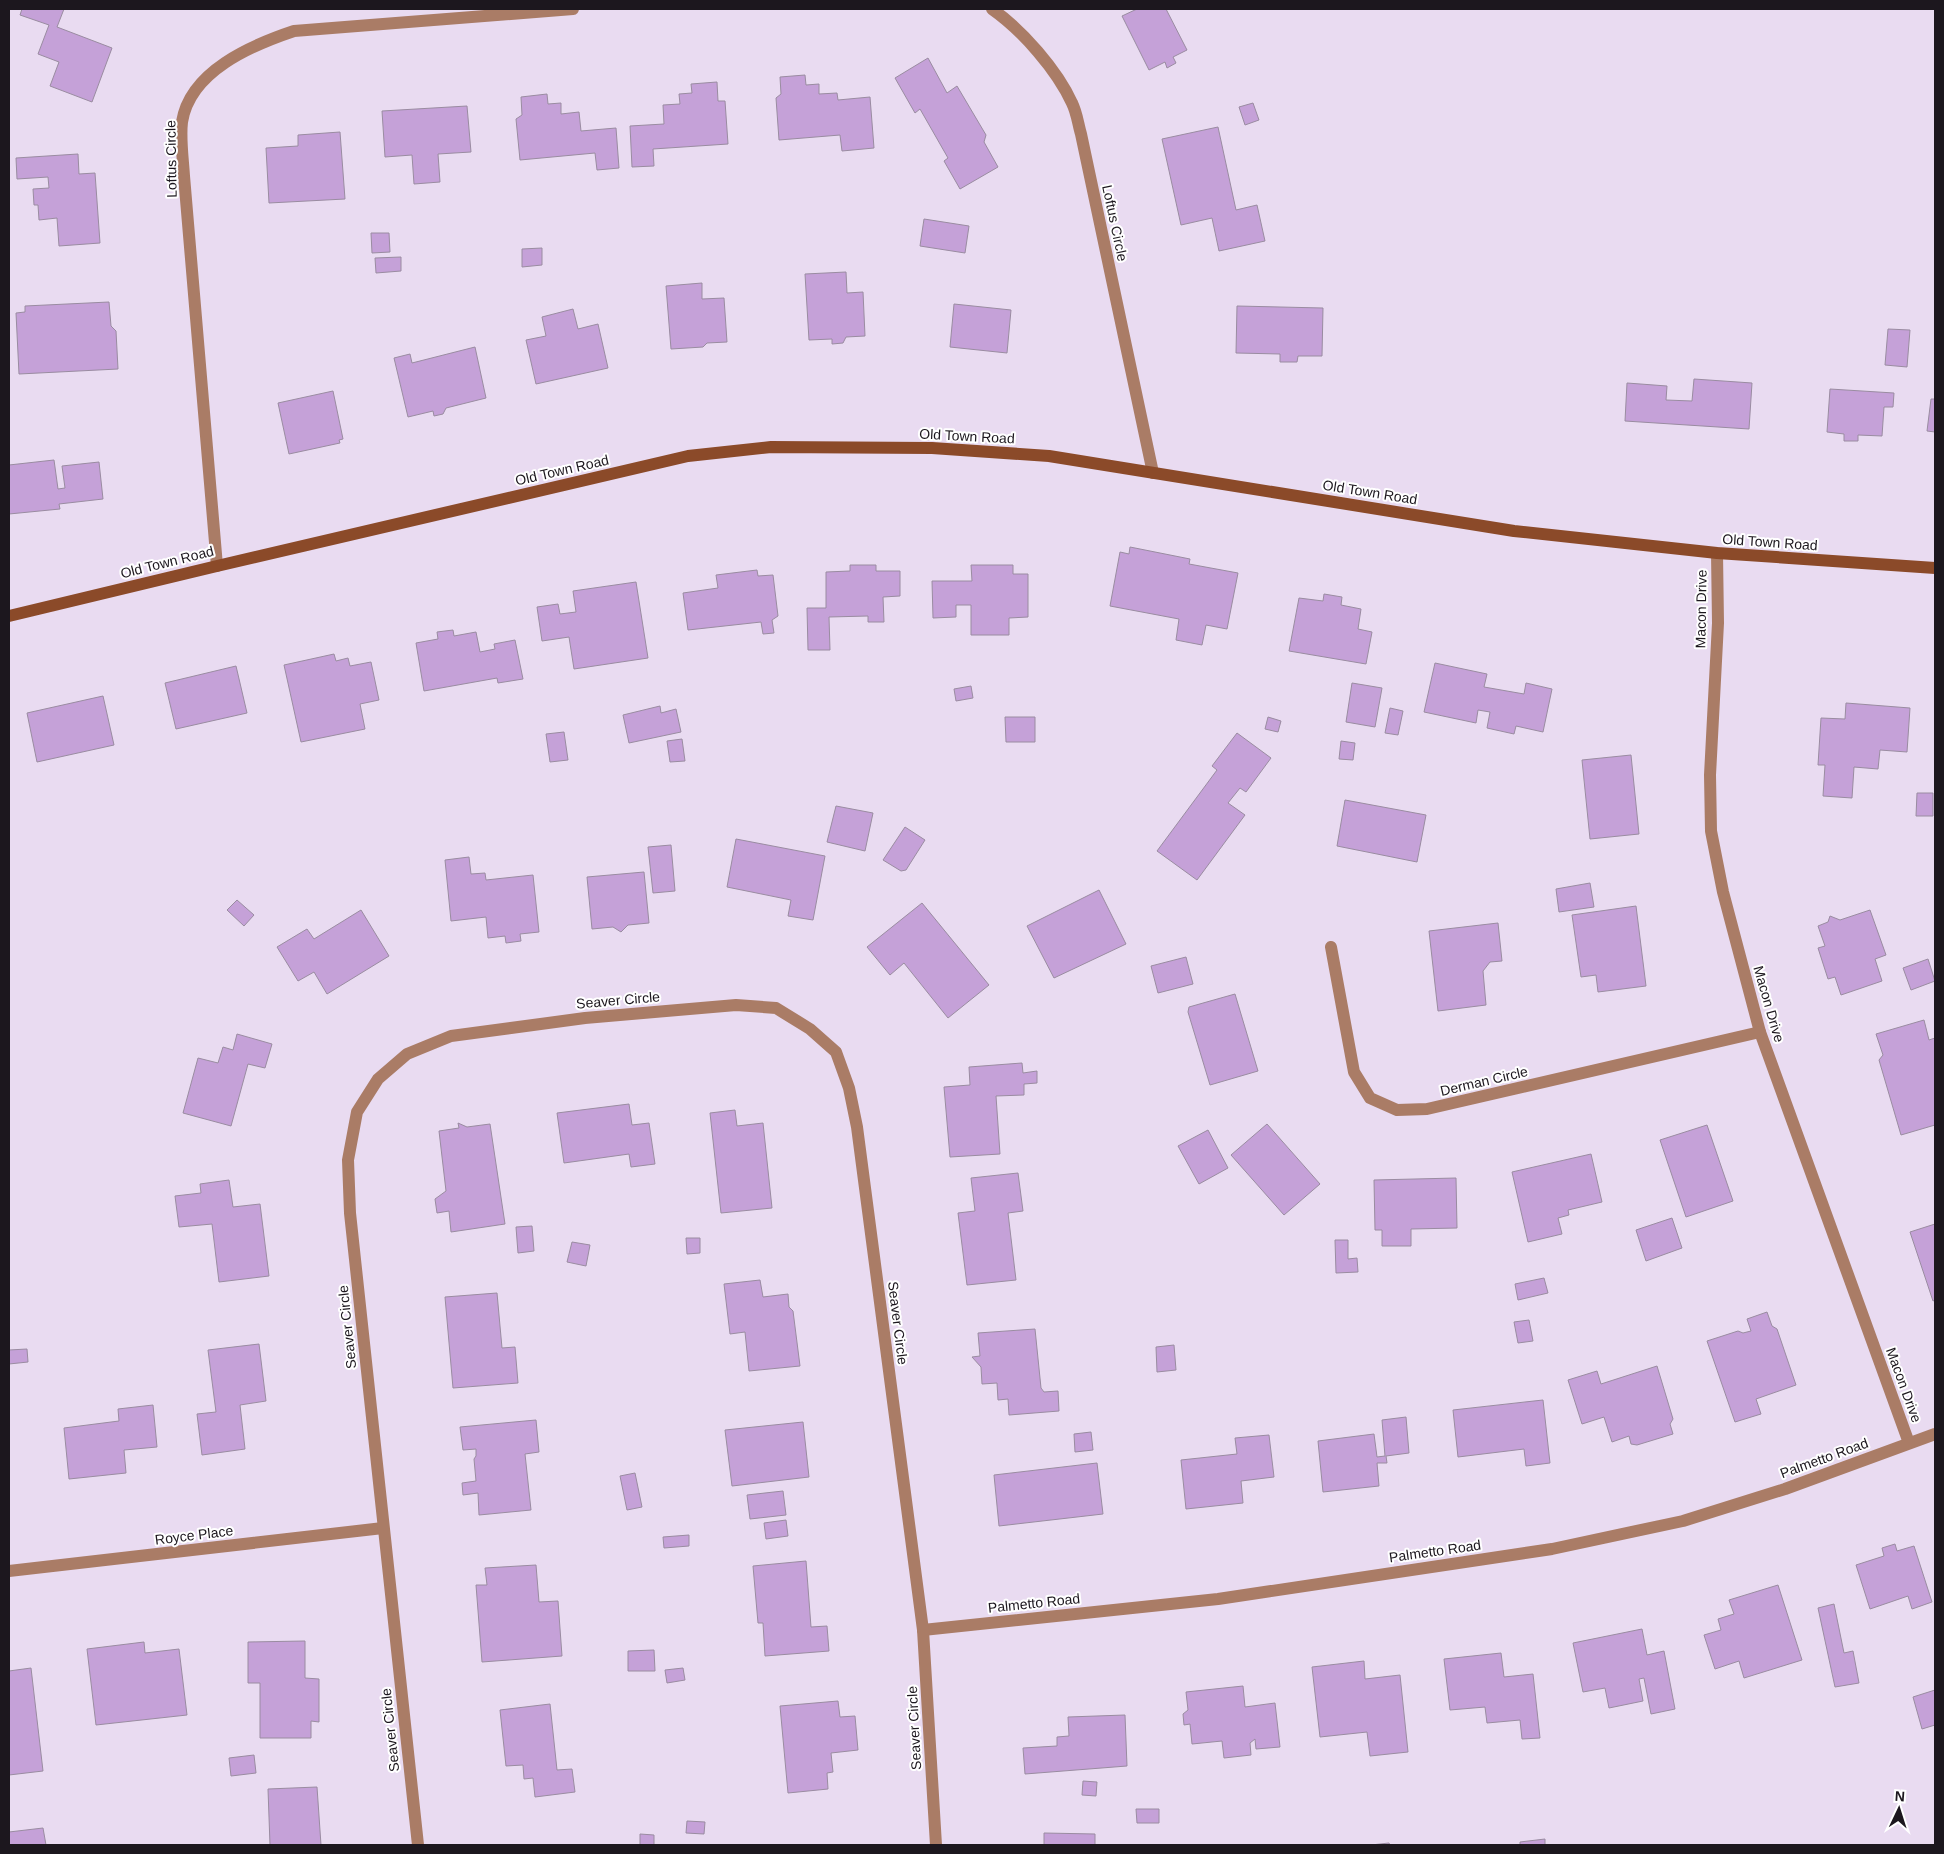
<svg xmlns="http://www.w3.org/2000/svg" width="1944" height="1854" viewBox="0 0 1944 1854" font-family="Helvetica,sans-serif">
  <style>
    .building { fill: #c5a1d8; stroke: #9a8ca1 }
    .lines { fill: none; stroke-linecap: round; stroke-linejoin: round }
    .street { stroke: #aa7c66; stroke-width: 12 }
    .secondary { stroke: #8b4a29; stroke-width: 12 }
    .labels { text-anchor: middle; stroke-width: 4; stroke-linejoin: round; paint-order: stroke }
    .street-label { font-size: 14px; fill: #1c171e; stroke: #fff }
  </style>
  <rect width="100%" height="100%" fill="#e9dbf1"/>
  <g class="building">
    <path d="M22,9H64L57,27L112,48L92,102L50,86L59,62L38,54L49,25L20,15Z"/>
    <path d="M1137,9H1166L1187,50L1173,57L1176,63L1167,68L1165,62L1149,70L1122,16Z"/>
    <path d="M928,58L947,93L957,86L986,135L984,142L998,167L960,189L944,161L948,158L920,109L915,113L895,78Z"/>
    <path d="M805,75L806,85L819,84V94L837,93L838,100L870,97L874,148L842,151L840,135L779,140L776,98L781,94L780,77Z"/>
    <path d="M717,82L718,101H725L728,144L653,149L654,166L632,167L630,126L664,124L663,105L680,104L679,94L692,93L691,84Z"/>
    <path d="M547,94L548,104L561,103V114L579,112L581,131L616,128L619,168L597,170L595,153L520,160L516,119L522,115L521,97Z"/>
    <path d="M1253,103L1259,120L1245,125L1239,107Z"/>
    <path d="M467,106L471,152L438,154L440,182L414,184L412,155L385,157L382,111Z"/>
    <path d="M1218,127L1236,210L1257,205L1265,241L1219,251L1212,218L1181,225L1162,139Z"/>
    <path d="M340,132L345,199L269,203L266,148L298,146V135Z"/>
    <path d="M78,154L79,174L95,173L100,243L59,246L57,218L39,220L38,205H34L33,189L49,188L48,177L17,179L16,158Z"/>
    <path d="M924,219L969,226L965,253L920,246Z"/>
    <path d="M371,233H389L390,252L372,253Z"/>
    <path d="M542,248V265L522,267V249Z"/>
    <path d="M401,257V271L376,273L375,258Z"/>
    <path d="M846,272L847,293L863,292L865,336L846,337L843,343L832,344V339L809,340L805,274Z"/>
    <path d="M702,283V299L724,298L727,342L707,343L703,347L671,349L666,286Z"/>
    <path d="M109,302L111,326L116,331L118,369L19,374L16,313L25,312V306Z"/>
    <path d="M954,304L1011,310L1007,353L950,347Z"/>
    <path d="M1237,306L1323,308L1322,356H1298L1297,362H1280V354L1236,353Z"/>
    <path d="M573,309L578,329L598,324L608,368L536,384L526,340L546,336L542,317Z"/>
    <path d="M1888,329L1910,330L1907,367L1885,365Z"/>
    <path d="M475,347L486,398L446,408L443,414L434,416L433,411L408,417L394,358L410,354L412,363Z"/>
    <path d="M1694,379L1752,383L1749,429L1625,421L1627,383L1667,386L1666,400L1692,401Z"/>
    <path d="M1830,389L1894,393L1893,407H1884L1882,436L1858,435V441H1844V434L1827,432Z"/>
    <path d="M333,391L343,439L339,440L340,443L289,454L278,403Z"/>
    <path d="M1931,399H1935V432L1927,431Z"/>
    <path d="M54,460L58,489L65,488L62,466L99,462L103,499L59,504L60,509L9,514V465Z"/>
    <path d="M1130,547L1190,559L1189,564L1238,573L1227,629L1206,625L1202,645L1176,640L1179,619L1110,606L1120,552L1129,554Z"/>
    <path d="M850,565H876V571H900V596L883,597L884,622H868V616L829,617L830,650H808L807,608H826V572L850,571Z"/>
    <path d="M971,565H1013V574H1028V617L1009,618V635H971V605H956V617L933,618L932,581H972Z"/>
    <path d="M757,570L758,576L773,575L778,616L772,620L774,633L763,634L761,622L688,630L683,593L718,588L716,575Z"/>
    <path d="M636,582L648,658L574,669L569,637L542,641L537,607L558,604L560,614L576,612L573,591Z"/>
    <path d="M1324,594L1342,597L1341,605L1361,609L1358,629L1372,632L1366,664L1289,651L1299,598L1323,601Z"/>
    <path d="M453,630L454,636L476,632L480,652L495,649L494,644L515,640L523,679L498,683L497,678L424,691L416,643L438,639L437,632Z"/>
    <path d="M334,654L336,661L348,658L350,666L371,662L379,700L360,704L365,729L301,742L284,665Z"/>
    <path d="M1435,663L1487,674L1484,687L1524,694L1526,683L1552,689L1543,732L1516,726L1514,734L1487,728L1490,712L1478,710L1476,723L1424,712Z"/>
    <path d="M236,666L247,713L176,729L165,683Z"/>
    <path d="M1352,683L1382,688L1375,727L1346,722Z"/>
    <path d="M971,686L973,698L956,701L954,689Z"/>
    <path d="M103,696L114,745L37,762L27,713Z"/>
    <path d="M1846,703L1910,708L1907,752L1880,750L1878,769L1854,767L1852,798L1823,796L1825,765H1818L1821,718L1845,719Z"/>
    <path d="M660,706L661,713L676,709L681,732L629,743L623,715Z"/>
    <path d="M1390,708L1403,711L1398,735L1385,733Z"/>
    <path d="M1005,717H1035V742H1006Z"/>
    <path d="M1268,717L1281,721L1278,732L1265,729Z"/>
    <path d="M564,732L568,760L550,762L546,734Z"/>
    <path d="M1237,733L1271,758L1246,792L1240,788L1228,803L1245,815L1197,880L1157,851L1217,770L1212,766Z"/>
    <path d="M682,739L685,761L670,762L667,741Z"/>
    <path d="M1341,741L1355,743L1353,760L1339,759Z"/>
    <path d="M1631,755L1639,834L1590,839L1582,760Z"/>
    <path d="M1917,793H1933V816H1916Z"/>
    <path d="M1345,800L1426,815L1417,862L1337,846Z"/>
    <path d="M836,806L873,813L865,851L827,842Z"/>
    <path d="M905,827L925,840L906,870L901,871L883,860Z"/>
    <path d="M736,839L825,856L813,920L788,916L791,900L727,887Z"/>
    <path d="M671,845L675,891L653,893L648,847Z"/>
    <path d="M469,857L471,874L485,873L486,880L533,875L539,932L520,934L521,941L506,943L505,936L488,938L486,917L451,921L445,860Z"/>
    <path d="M644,872L649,923L628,925L621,932L613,927L592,929L587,877Z"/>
    <path d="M1590,883L1594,907L1559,912L1556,889Z"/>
    <path d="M1099,890L1126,944L1054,978L1027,926Z"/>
    <path d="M237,900L254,915L244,926L227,910Z"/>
    <path d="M922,903L989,985L948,1018L904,963L890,975L867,947Z"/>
    <path d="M1636,906L1646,986L1598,992L1596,975L1581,977L1572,915Z"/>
    <path d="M361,910L389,956L327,994L314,972L298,981L277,947L307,929L314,939Z"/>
    <path d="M1870,910L1886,955L1875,959L1882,981L1841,995L1835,977L1828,979L1818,948L1825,946L1818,926L1828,922L1830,916L1840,920Z"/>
    <path d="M1498,923L1502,961L1490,962L1483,971L1486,1005L1438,1011L1429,931Z"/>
    <path d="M1186,957L1193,984L1158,993L1151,966Z"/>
    <path d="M1928,959L1935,981L1911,990L1903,968Z"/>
    <path d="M1235,994L1258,1071L1210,1085L1188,1012L1189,1007Z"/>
    <path d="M1924,1020L1929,1040L1935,1038V1125L1901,1135L1879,1060L1883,1055L1876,1034Z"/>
    <path d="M237,1034L272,1044L265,1068L248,1064L231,1126L183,1113L198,1058L218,1063L223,1047L233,1050Z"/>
    <path d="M1022,1063L1023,1073L1037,1071V1083L1024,1084V1095L996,1096L1000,1154L950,1157L944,1087L970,1085L969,1067Z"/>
    <path d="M629,1104L632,1125L649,1123L655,1164L631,1167L629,1154L564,1163L557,1113Z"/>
    <path d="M735,1110L737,1126L763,1123L772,1208L721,1213L710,1113Z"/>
    <path d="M458,1123L467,1127L490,1124L505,1224L451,1232L449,1211L437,1213L435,1199L446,1191L439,1131L459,1128Z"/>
    <path d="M1267,1124L1320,1184L1284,1215L1231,1155Z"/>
    <path d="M1707,1125L1733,1201L1686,1217L1660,1140Z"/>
    <path d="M1208,1130L1228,1168L1199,1184L1178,1146Z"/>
    <path d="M1591,1154L1602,1202L1568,1210L1569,1215L1558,1218L1562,1234L1528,1242L1512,1172Z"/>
    <path d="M1018,1173L1023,1211L1008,1213L1016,1280L967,1285L958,1213L975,1211L971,1178Z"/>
    <path d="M1456,1178L1457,1228L1411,1229V1246H1382V1230H1375L1374,1180Z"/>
    <path d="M229,1180L233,1207L260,1204L269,1276L219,1282L212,1224L179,1227L175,1196L201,1193L200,1184Z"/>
    <path d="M1672,1218L1682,1248L1646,1261L1636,1230Z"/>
    <path d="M1935,1224V1300L1933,1301L1910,1232Z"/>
    <path d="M532,1226L534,1251L518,1253L516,1227Z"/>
    <path d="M686,1238H700V1253L687,1254Z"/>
    <path d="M1335,1240H1348V1259L1357,1258L1358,1272L1336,1273Z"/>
    <path d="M572,1242L590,1245L586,1266L567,1262Z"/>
    <path d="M1544,1278L1548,1293L1518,1300L1515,1284Z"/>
    <path d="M760,1280L763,1297L788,1294L789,1307L793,1311L800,1366L749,1371L745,1332L730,1334L724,1284Z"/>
    <path d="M497,1293L502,1348L515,1347L518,1383L453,1388L445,1297Z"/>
    <path d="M1767,1312L1772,1326L1777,1329L1796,1385L1756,1399L1761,1414L1735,1422L1707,1341L1738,1331L1743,1333L1751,1331L1747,1319Z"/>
    <path d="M1529,1320L1533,1341L1518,1343L1514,1322Z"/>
    <path d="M1035,1329L1041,1388L1044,1392L1058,1391L1059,1411L1009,1415L1008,1399L998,1400L997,1383L982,1384L981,1367L972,1357L980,1356L978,1333Z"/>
    <path d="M259,1344L266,1401L240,1405L245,1449L202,1455L197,1414L216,1412L208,1350Z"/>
    <path d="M1174,1345L1176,1370L1157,1372L1156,1347Z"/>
    <path d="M27,1349L28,1362L9,1364V1350Z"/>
    <path d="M1657,1366L1673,1419L1670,1424L1673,1434L1637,1445L1631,1444L1629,1436L1612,1442L1604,1417L1582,1424L1568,1380L1597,1371L1601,1384Z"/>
    <path d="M1543,1400L1550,1463L1526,1466L1524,1449L1458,1457L1453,1410Z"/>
    <path d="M153,1405L157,1447L124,1450L126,1473L69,1479L64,1428L119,1421L118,1409Z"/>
    <path d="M1406,1417L1409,1453L1386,1456L1387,1463H1377L1379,1486L1323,1492L1318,1441L1374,1434L1377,1457L1385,1456L1382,1420Z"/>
    <path d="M536,1420L539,1452L525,1454L531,1510L479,1515L478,1493L463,1495L462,1483L476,1481L474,1459L476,1456V1449L463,1450L460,1427Z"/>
    <path d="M803,1422L809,1477L732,1486L725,1430Z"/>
    <path d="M1091,1432L1093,1450L1075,1452L1074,1434Z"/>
    <path d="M1269,1435L1274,1477L1241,1481L1243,1503L1186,1509L1181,1460L1237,1454L1235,1438Z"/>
    <path d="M1097,1463L1103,1514L999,1526L994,1475Z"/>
    <path d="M635,1473L642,1507L627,1510L620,1476Z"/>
    <path d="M783,1491L786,1515L750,1519L747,1495Z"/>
    <path d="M786,1520L788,1536L766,1539L764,1523Z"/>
    <path d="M689,1535V1546L664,1548L663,1537Z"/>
    <path d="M1895,1544L1897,1551L1914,1546L1932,1602L1912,1609L1908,1596L1870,1609L1856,1565L1884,1556L1882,1548Z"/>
    <path d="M806,1561L811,1627L827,1626L829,1651L765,1656L763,1623H758L753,1566Z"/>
    <path d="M536,1565L539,1602L558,1601L562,1656L482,1662L476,1585H487L485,1568Z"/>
    <path d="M1778,1585L1802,1660L1744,1678L1739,1661L1715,1669L1704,1635L1721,1630L1718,1619L1734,1614L1729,1600Z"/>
    <path d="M1834,1604L1844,1653L1853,1651L1859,1683L1835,1687L1818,1608Z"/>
    <path d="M1642,1629L1647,1655L1664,1651L1675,1709L1651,1714L1644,1678L1639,1679L1643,1701L1609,1708L1605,1688L1583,1692L1573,1643Z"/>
    <path d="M305,1641V1678L319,1679V1722L311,1721V1738H260V1683H248V1642Z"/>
    <path d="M144,1642L145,1653L179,1649L187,1715L96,1725L87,1649Z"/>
    <path d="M654,1650L655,1671H628V1651Z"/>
    <path d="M1501,1653L1504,1677L1533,1674L1540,1738L1522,1739L1520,1720L1487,1723L1485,1707L1450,1710L1444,1659Z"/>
    <path d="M1364,1661L1365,1679L1400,1675L1408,1752L1370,1756L1367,1732L1320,1737L1312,1667Z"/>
    <path d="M31,1668L43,1771L9,1775V1671Z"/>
    <path d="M683,1668L685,1680L667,1683L665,1670Z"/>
    <path d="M1243,1686L1245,1707L1275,1703L1280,1747L1256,1749L1255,1739L1250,1743L1251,1755L1224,1758L1222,1741L1192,1744L1190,1724L1184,1725L1183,1714L1188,1710L1186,1692Z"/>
    <path d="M1935,1690V1725L1922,1729L1913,1697Z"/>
    <path d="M838,1701L840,1717L855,1716L858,1750L831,1753L833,1772L827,1773L828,1789L788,1793L780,1706Z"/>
    <path d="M550,1704L557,1770L572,1769L575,1792L535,1797L533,1778L524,1779L523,1765L506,1766L500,1710Z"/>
    <path d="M1125,1715L1127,1766L1025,1774L1023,1748L1057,1746V1737L1069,1736L1068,1717Z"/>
    <path d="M254,1755L256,1773L231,1776L229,1758Z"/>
    <path d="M1083,1781L1097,1782L1096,1796L1082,1795Z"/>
    <path d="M317,1787L321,1845H270L268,1789Z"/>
    <path d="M1136,1809H1159V1823H1137Z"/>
    <path d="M687,1821L705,1822L704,1834L686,1833Z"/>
    <path d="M43,1828L46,1845H9V1832Z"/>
    <path d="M1044,1833L1095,1834V1845H1044Z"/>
    <path d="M640,1834L654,1835V1845H640Z"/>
    <path d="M1545,1839V1845H1520V1842Z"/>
    <path d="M1389,1843L1390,1845H1371Z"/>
  </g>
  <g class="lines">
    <g class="street">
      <path d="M992,9C1022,30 1057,70 1072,103C1077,113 1078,124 1081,134L1153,473"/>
      <path d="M1717,553L1718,623L1710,775L1711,831L1723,892L1760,1032L1909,1443"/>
      <path d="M217,566L184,176C183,159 180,139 182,122C190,71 252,45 294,31L573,9"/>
      <path d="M1331,947L1354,1072L1370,1098L1397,1110L1427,1109L1760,1032"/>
      <path d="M9,1571L383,1528"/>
      <path d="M923,1630L1218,1599L1552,1549L1683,1521L1785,1489L1935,1434"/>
      <path d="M418,1845L350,1213L348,1160L357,1112L378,1079L407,1054L451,1036L585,1018L736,1005L776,1008L810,1029L836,1052L849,1088L857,1127L923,1630L936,1845"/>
    </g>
    <path class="secondary" d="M9,616L217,566L688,456L771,447L932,448L1049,456L1514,531L1717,553L1935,568"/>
  </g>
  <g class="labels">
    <g class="street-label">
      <text transform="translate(171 159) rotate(-91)" y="5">Loftus Circle</text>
      <text transform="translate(1115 223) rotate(78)" y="5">Loftus Circle</text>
      <text transform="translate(967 436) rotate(3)" y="5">Old Town Road</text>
      <text transform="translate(562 470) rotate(-13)" y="5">Old Town Road</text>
      <text transform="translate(1370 492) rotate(9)" y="5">Old Town Road</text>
      <text transform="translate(1770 542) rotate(4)" y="5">Old Town Road</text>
      <text transform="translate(167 562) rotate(-14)" y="5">Old Town Road</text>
      <text transform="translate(1701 609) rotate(-89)" y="5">Macon Drive</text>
      <text transform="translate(618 1000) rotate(-5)" y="5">Seaver Circle</text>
      <text transform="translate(1769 1004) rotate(74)" y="5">Macon Drive</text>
      <text transform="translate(1484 1081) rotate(-13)" y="5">Derman Circle</text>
      <text transform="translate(898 1323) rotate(83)" y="5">Seaver Circle</text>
      <text transform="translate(347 1327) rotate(-96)" y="5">Seaver Circle</text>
      <text transform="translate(1904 1385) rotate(70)" y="5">Macon Drive</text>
      <text transform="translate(1824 1458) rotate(-20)" y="5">Palmetto Road</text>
      <text transform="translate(194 1535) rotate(-7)" y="5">Royce Place</text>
      <text transform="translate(1435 1551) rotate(-8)" y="5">Palmetto Road</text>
      <text transform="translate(1034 1603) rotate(-6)" y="5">Palmetto Road</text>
      <text transform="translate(914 1728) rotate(-93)" y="5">Seaver Circle</text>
      <text transform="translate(390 1730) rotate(-96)" y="5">Seaver Circle</text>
    </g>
  </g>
  <rect width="1944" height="1854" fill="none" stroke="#1c171e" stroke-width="20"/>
  <g transform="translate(1899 1809) rotate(4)" stroke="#ffffff" stroke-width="4" paint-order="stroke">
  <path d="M0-4L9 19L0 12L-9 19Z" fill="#1c171e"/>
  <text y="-8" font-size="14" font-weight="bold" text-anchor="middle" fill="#1c171e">N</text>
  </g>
</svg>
